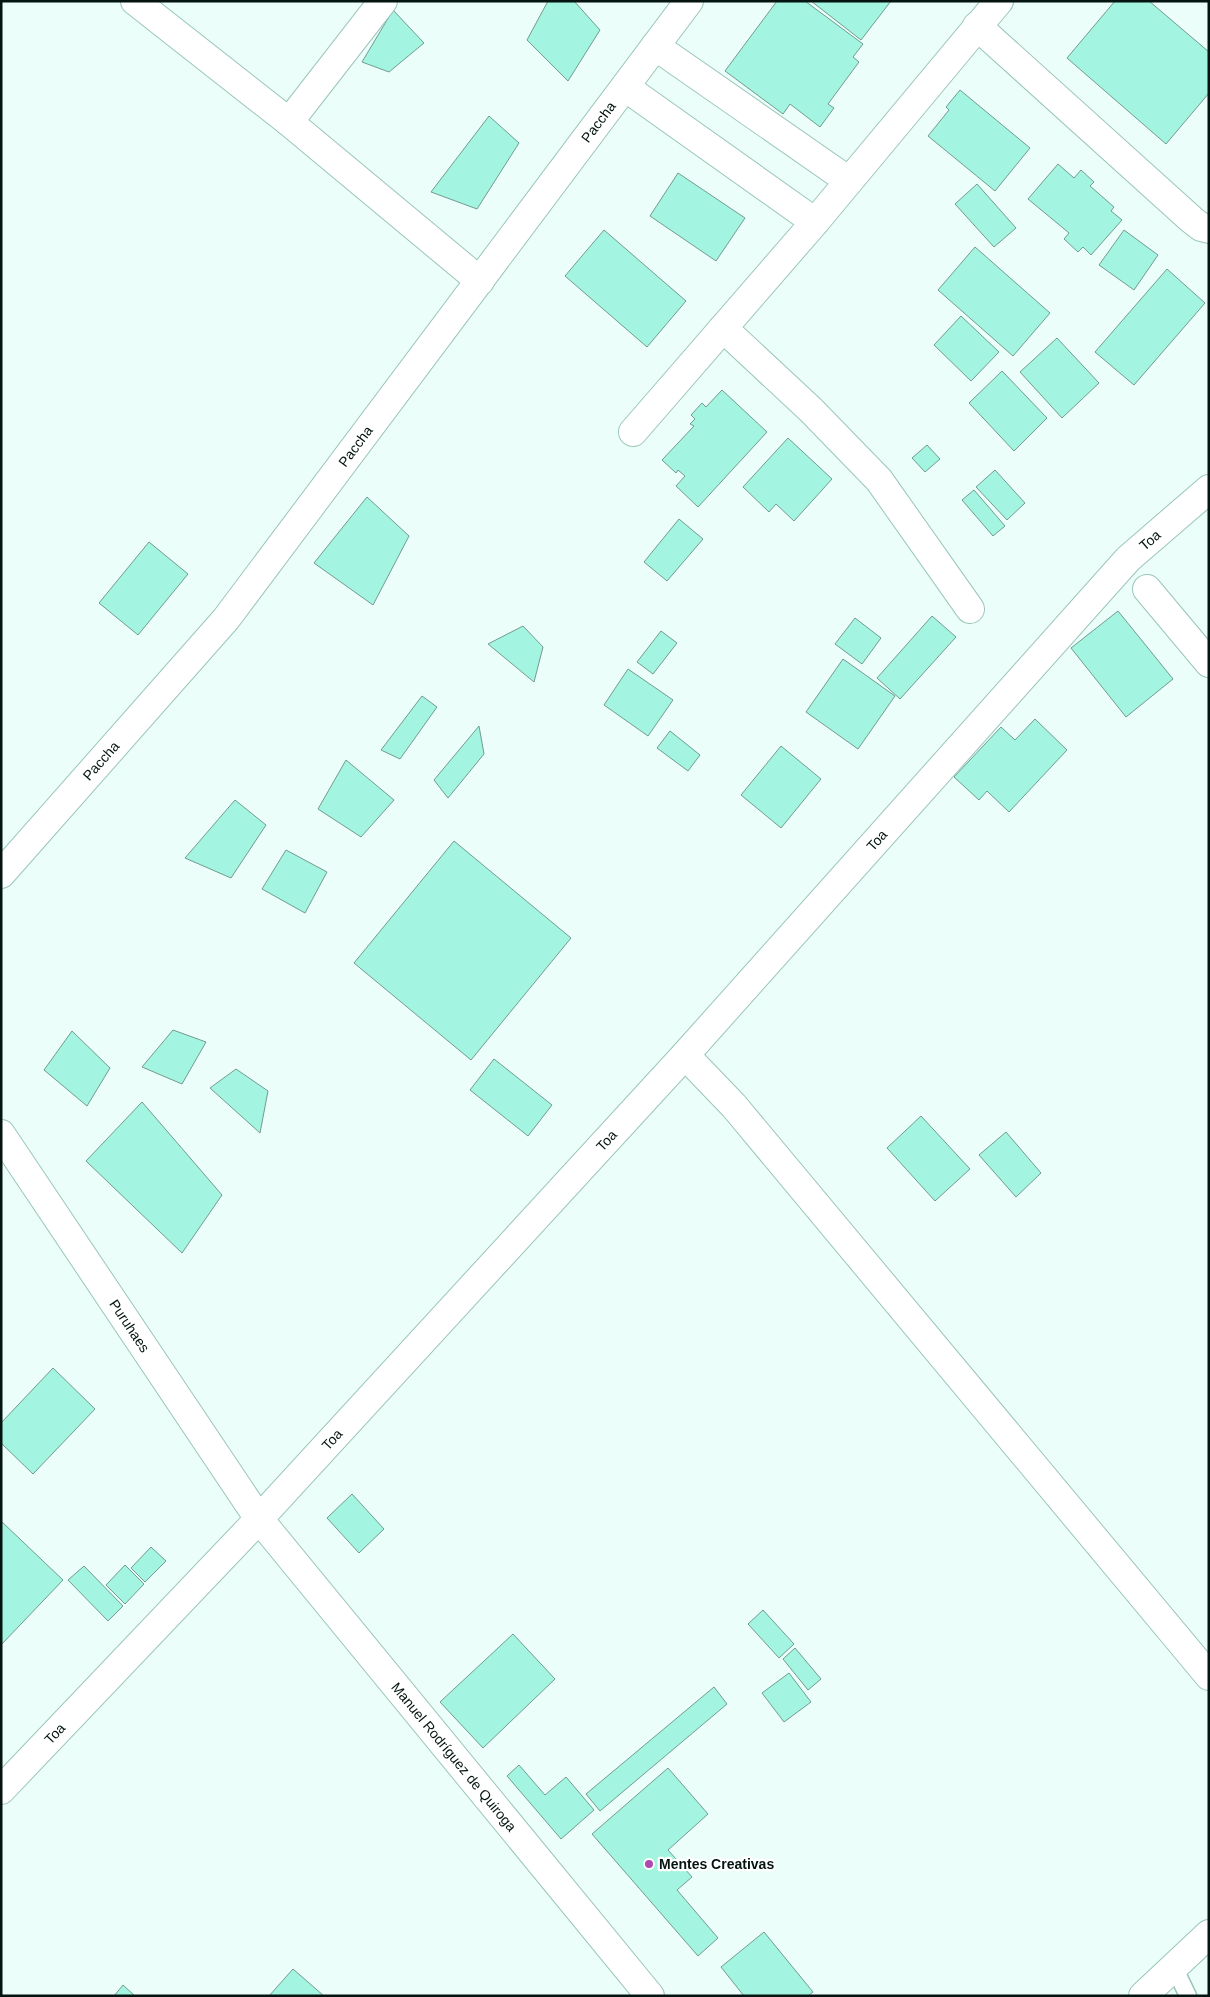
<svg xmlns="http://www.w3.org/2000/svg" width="1210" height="1997" viewBox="0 0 1210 1997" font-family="Arial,sans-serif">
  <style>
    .building { fill: #a3f4e0; stroke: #729c91 }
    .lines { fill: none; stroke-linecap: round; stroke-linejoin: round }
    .service-casing { stroke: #9ac6ba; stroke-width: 19 }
    .minor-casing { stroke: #9ac6ba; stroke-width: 30 }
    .tertiary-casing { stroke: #9ac6ba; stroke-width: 30 }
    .service { stroke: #fff; stroke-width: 16 }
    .minor { stroke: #fff; stroke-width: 28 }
    .tertiary { stroke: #fff; stroke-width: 28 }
    .poi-dot { fill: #ad49af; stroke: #fff; stroke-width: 2 }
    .labels { text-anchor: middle; stroke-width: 4.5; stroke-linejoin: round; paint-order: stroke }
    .street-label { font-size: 14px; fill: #041410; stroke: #fff }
    .poi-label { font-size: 14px; font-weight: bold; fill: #041410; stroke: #fff; text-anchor: start }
  </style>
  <rect width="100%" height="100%" fill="#ecfef9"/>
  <g class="building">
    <path d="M548,1H574L600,30L568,81L527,40Z"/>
    <path d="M777,1H805L863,44L853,57L859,62L828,104L834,108L820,127L790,104L783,114L725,71Z"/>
    <path d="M811,1H891L861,40Z"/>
    <path d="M1115,1H1149L1209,52V93L1166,144L1067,58Z"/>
    <path d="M393,10L424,43L389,72L362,62Z"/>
    <path d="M960,90L1030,148L995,191L928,136L949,110L946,107Z"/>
    <path d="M489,116L519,143L477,209L431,192Z"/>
    <path d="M1058,164L1074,178L1081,170L1094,182L1090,186L1114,207L1111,211L1122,220L1091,255L1083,247L1078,252L1064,239L1069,233L1028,199Z"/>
    <path d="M678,173L745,218L716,261L650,216Z"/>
    <path d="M977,184L1016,228L994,247L955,204Z"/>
    <path d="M604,230L686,301L647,347L565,276Z"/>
    <path d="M1124,230L1158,255L1134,290L1099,265Z"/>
    <path d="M975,247L1050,313L1013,356L938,290Z"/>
    <path d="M1167,269L1205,303L1134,385L1095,352Z"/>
    <path d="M961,316L999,352L971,381L934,345Z"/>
    <path d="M1057,338L1099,383L1062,418L1020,372Z"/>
    <path d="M1002,371L1047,418L1014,451L969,403Z"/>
    <path d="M722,390L767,432L698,507L676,486L685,476L678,470L676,473L662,460L694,426L690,424L695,419L691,415L702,403L706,407Z"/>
    <path d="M788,438L832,479L794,521L776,504L769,512L743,487Z"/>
    <path d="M927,445L940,459L925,472L912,458Z"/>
    <path d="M995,470L1025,503L1007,520L976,487Z"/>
    <path d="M974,490L1005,526L993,536L962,500Z"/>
    <path d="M367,497L409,536L373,605L314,563Z"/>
    <path d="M679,519L703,539L667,581L644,562Z"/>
    <path d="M149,542L188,574L138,635L99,603Z"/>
    <path d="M1118,611L1173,679L1126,717L1071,648Z"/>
    <path d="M932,616L956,637L900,699L877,678Z"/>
    <path d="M855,618L881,638L862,664L835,644Z"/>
    <path d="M523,626L543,647L534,682L488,644Z"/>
    <path d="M661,631L677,643L653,674L637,662Z"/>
    <path d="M843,659L895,696L858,749L806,712Z"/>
    <path d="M628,669L673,700L648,736L604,705Z"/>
    <path d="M422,696L437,707L400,759L381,750Z"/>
    <path d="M1035,719L1067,750L1009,812L987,791L979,800L954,777L1001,727L1015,740Z"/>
    <path d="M479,726L484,754L448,798L434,780Z"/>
    <path d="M670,731L700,755L688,771L657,748Z"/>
    <path d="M781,746L821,779L781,828L741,795Z"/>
    <path d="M346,760L394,800L361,837L318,809Z"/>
    <path d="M235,800L266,825L231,878L185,858Z"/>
    <path d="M454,841L571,938L471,1060L354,963Z"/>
    <path d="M286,850L327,872L305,913L262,889Z"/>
    <path d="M173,1030L206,1042L182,1084L142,1067Z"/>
    <path d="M72,1031L110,1068L87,1106L44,1070Z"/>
    <path d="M494,1059L552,1105L528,1136L470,1090Z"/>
    <path d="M236,1069L268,1091L260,1133L210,1088Z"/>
    <path d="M142,1102L222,1195L182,1253L86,1161Z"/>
    <path d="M921,1116L970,1169L935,1201L887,1148Z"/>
    <path d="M1006,1132L1041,1173L1016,1197L979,1155Z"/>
    <path d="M53,1368L95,1409L33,1474L1,1443V1423Z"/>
    <path d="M352,1494L384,1529L359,1553L327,1518Z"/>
    <path d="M1,1521L63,1580L1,1645Z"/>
    <path d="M151,1547L166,1561L145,1582L131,1568Z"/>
    <path d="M125,1565L144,1584L125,1604L106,1585Z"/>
    <path d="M84,1566L123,1606L108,1621L68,1580Z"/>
    <path d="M763,1610L794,1644L779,1658L748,1624Z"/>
    <path d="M513,1634L555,1679L483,1748L440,1702Z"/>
    <path d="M795,1648L821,1679L808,1690L783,1659Z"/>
    <path d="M789,1673L811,1702L784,1722L762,1693Z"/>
    <path d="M714,1687L727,1704L600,1811L586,1794Z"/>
    <path d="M519,1765L545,1795L566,1777L594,1810L561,1839L507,1776Z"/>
    <path d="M668,1768L708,1814L668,1850L692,1877L677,1890L718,1938L698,1956L592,1834Z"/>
    <path d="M764,1932L813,1992L808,1996H744L721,1967Z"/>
    <path d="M293,1969L324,1996H269Z"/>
    <path d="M123,1985L135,1996H114Z"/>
  </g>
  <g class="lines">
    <g class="service-casing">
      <path id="service" d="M1174,1967L1188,1996"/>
    </g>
    <g class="minor-casing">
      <g id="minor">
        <path d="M135,1L289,122L480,281"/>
        <path d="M977,26L1192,220L1201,227L1209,229"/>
        <path d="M655,46L849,181"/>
        <path d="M625,87L815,222"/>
        <path d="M289,122L383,1"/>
        <path d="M723,328L811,410L879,480L970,609"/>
        <path d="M633,432L815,222L999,1"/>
        <path d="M1147,589L1209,663"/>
        <path id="s1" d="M1,874L226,619L689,1"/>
        <path d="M685,1055L734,1106L1209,1676"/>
        <path id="s2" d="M1,1790L259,1519L685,1055L1128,559L1209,489"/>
        <path d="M1143,1996L1209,1934"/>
      </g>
    </g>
    <g class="tertiary-casing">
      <g id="tertiary">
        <path id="s3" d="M1,1134L259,1519L650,1996"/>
      </g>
    </g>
    <use href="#service" class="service"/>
    <use href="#minor" class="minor"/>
    <use href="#tertiary" class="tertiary"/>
  </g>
  <circle class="poi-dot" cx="649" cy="1864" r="5"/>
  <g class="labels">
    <g class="street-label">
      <text dy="5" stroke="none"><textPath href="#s1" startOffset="961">Paccha</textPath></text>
      <text dy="5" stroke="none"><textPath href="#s1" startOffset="556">Paccha</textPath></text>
      <text dy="5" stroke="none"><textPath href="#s2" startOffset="1698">Toa</textPath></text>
      <text dy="5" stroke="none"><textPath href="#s1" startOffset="151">Paccha</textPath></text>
      <text dy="5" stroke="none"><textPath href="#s2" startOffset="1292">Toa</textPath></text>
      <text dy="5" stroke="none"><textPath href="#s2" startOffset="888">Toa</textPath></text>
      <text dy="5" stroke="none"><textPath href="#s3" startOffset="231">Puruhaes</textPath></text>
      <text dy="5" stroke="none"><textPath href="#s2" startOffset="482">Toa</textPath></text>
      <text dy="5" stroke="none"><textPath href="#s2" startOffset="78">Toa</textPath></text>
      <text dy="5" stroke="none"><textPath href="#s3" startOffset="771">Manuel Rodríguez de Quiroga</textPath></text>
    </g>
    <g class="poi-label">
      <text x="659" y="1869">Mentes Creativas</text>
    </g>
  </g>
  <rect width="1210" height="1997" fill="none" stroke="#041410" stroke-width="5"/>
</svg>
